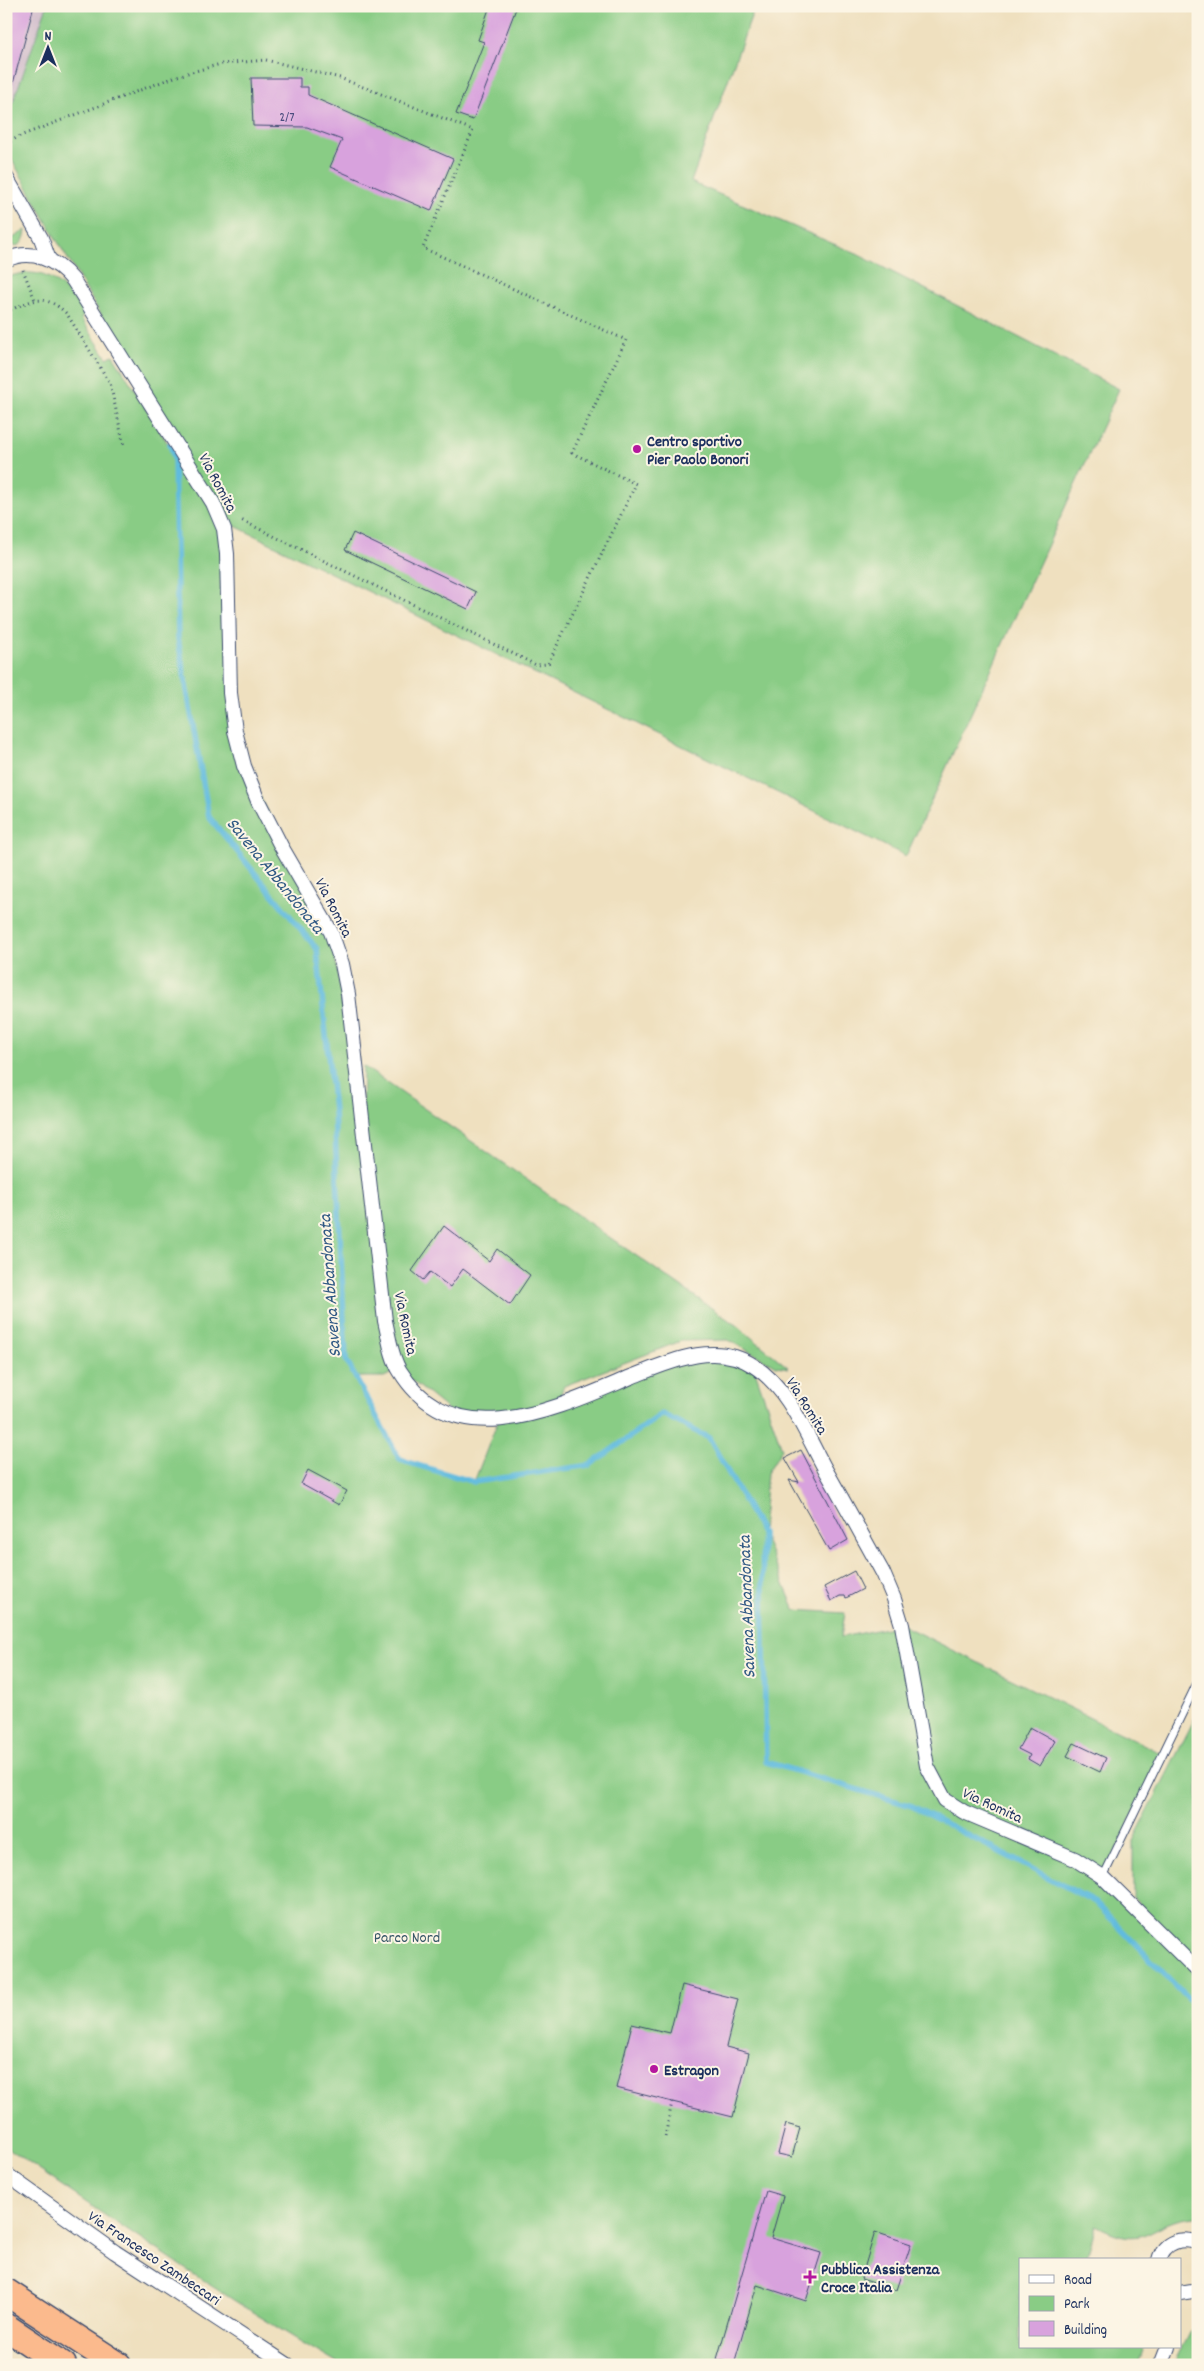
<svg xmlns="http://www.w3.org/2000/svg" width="1204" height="2371" viewBox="0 0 1204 2371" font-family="Dekko,sans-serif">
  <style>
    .industrial { fill: #d1bdcc }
    .green { fill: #89cc85; stroke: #527e72; fill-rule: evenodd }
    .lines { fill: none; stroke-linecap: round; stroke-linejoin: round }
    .stream { stroke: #60bbde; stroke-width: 5.5 }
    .building { fill: #d8a2dd }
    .service-casing { stroke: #3b4a6d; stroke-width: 9 }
    .minor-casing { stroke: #3b4a6d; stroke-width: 16 }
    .motorway-casing { stroke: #3b4a6d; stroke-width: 29 }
    .path { stroke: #3b4a6d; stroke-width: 3; stroke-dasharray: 1 4; stroke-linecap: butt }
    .service { stroke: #fff; stroke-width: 7 }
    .minor { stroke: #fff; stroke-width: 14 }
    .motorway { stroke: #fbba8d; stroke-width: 26 }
    .poi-dot { fill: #b5179e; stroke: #fcf5e5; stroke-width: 2 }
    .labels { text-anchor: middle; stroke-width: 4; stroke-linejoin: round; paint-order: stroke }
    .number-label { font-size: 14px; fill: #4a4c7e }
    .poi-label { font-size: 16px; font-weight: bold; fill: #1b2f5e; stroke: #fcf5e5; text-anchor: start }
    .street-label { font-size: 16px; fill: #1b2f5e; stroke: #fcf5e5 }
    .park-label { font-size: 16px; fill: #365668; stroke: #fcf5e5 }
    .water-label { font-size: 18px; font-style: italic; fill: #305984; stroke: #fcf5e5 }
  </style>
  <rect width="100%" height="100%" fill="#fcf5e5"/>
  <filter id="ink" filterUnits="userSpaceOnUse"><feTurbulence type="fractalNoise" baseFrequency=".02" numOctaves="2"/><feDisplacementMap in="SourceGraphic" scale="10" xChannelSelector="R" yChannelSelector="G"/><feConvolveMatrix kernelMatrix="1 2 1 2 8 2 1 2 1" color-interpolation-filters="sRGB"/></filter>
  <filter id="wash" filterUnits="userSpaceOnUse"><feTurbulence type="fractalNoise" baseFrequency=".0096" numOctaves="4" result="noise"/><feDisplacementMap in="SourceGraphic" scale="20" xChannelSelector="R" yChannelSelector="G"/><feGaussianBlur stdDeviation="1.12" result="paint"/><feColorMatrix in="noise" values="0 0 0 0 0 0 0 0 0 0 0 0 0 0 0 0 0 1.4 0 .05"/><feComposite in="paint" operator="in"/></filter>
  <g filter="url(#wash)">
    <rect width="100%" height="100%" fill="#efe0bf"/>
    <path class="industrial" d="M6,6H47L6,122Z"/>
    <g class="green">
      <path d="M47,6H755L691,182L859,255L1119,389L906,856L227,522L229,614L244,766L331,932L362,1131L363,1066L736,1325L789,1368L776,1366L728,1340L681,1341L564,1386L556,1405L697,1354L753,1365L782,1449L767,1473L762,1533L795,1610L845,1613L841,1637L902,1625L1163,1754L1103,1877L1198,1971V2217C1149,2218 1150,2255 1096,2225L1086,2259L1088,2260H1020V2347H1144L1138,2365H340C225,2298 115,2223 6,2147V295L10,293L6,285V278C43,262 67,286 85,315L81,318L107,358L113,355L170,447L174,458L176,506L175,439L59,244L6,149V122ZM399,1370L458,1418L498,1421L474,1482L400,1460L355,1377H384Z"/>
      <path d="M6,226L13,238L26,230C25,238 23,246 14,246L6,233Z"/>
      <path d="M1198,1712V1961L1133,1898V1841Z"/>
      <path d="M1198,2315V2365H1173Z"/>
    </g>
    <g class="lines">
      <path class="stream" d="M170,444L174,458L178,639L209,817L317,949L334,1111L346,1360L400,1460L474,1482L590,1465L662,1414L709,1438L762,1533L766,1762L912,1806L1095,1902L1198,2009"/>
    </g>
    <g id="blocks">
      <g class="building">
        <path d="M6,6H34L11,91H6Z"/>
        <path d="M490,6H517L473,120L456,114L484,42L478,40Z"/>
        <path d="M251,78H300V87H308V95L453,159L431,211L330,167L342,140L307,127L253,126Z"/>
        <path d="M353,533L476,592L468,609L345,550Z"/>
        <path d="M444,1226L489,1261L497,1249L530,1275L510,1305L463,1269L450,1287L430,1272L423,1280L412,1271Z"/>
        <path d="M801,1450L848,1540L829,1551L789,1480L799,1482L785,1458Z"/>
        <path d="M308,1470L347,1491L339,1505L301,1484Z"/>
        <path d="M854,1571L863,1589L846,1598L845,1596H840L831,1601L824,1587Z"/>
        <path d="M1030,1727L1055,1741L1040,1766L1028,1759L1030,1755L1018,1749Z"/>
        <path d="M1074,1743L1106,1758L1100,1772L1067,1756Z"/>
        <path d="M682,1985L738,1999L726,2047L749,2053L733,2117L616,2088L632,2024L670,2033Z"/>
        <path d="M786,2124L800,2128L792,2157L778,2154Z"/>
        <path d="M766,2191L783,2196L771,2238L821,2253L806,2301L757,2285L734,2364L717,2359Z"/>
        <path d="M875,2232L911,2244L896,2290L861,2279Z"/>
      </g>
    </g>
  </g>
  <g filter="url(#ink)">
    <use href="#blocks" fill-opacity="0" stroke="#3b4a6d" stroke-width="1"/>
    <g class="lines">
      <g class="service-casing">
        <path id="service" d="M1103,1877L1198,1681"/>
      </g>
      <g class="minor-casing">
        <g id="minor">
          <path d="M6,177L41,238L49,260"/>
          <path d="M6,260C31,248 56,259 73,280L213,503L224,529L227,554L230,693L235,731L244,766L258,801L281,846L331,932L342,964L348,994L385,1321C389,1337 391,1357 400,1371C454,1459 559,1407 631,1377C669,1362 715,1340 754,1366C788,1388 805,1432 824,1467C844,1502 863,1537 883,1573L894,1599L902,1625L927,1766L945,1800L964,1812L1075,1859L1103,1877L1198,1971"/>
          <path d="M6,2174L115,2252L288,2365"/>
          <path d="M1159,2260C1164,2241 1182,2237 1198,2243"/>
          <path d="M1180,2293L1198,2290"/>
          <path d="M1161,2365L1168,2347"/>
        </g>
      </g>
      <g class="motorway-casing">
        <g id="motorway">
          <path d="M6,2292L118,2365"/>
          <path d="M6,2327L63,2365"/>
        </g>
      </g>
      <g class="path">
        <path d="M6,144L20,136L177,76L221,64L266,60L340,78L473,130L423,248L626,340L572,453L636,484L548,664L536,665L241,520"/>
        <path d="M23,270L35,300"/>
        <path d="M6,312C32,300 44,292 67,314L110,383L124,446"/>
        <path d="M665,2137L672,2102"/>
      </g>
      <use href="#service" class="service"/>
      <use href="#minor" class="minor"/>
      <use href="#motorway" class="motorway"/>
    </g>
  </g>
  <g class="poi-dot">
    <circle cx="637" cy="449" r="5"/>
    <circle cx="654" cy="2069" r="5"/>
    <path d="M807.5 2269.5h5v5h5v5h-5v5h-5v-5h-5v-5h5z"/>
  </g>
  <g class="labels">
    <g class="number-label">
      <text x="287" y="121">2/7</text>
    </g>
    <g class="poi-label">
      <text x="647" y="446">Centro sportivo<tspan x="647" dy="18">Pier Paolo Bonori</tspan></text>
      <text x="664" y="2075">Estragon</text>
      <text x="821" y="2274">Pubblica Assistenza<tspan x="821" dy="18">Croce Italia</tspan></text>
    </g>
    <g class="street-label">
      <text transform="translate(219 482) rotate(62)" y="6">Via Romita</text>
      <text transform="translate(335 907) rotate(63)" y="6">Via Romita</text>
      <text transform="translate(407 1323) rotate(78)" y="6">Via Romita</text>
      <text transform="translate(808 1405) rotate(58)" y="6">Via Romita</text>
      <text transform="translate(993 1804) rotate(25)" y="6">Via Romita</text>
      <text transform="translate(155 2257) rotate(34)" y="6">Via Francesco Zambeccari</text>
    </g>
    <g class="park-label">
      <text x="407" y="1942">Parco Nord</text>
    </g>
    <g class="water-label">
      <text transform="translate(276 875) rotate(51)" y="6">Savena Abbandonata</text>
      <text transform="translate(329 1286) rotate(-94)" y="6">Savena Abbandonata</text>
      <text transform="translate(746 1607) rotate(-92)" y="6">Savena Abbandonata</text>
    </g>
  </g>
  <rect width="1204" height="2371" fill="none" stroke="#fcf5e5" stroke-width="25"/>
  <rect x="1019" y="2258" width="162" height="90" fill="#fcf5e5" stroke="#a2a6af"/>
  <rect x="1029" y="2275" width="25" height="8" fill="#ffffff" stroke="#a2a6af"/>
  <text x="1064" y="2284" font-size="15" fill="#1b2f5e">Road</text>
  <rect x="1029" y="2296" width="25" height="15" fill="#89cc85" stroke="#a2a6af"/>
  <text x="1064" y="2308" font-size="15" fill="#1b2f5e">Park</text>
  <rect x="1029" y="2321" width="25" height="15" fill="#d8a2dd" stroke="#a2a6af"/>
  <text x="1064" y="2334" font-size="15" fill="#1b2f5e">Building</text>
  <g transform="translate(48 48)" stroke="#fcf5e5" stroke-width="4" paint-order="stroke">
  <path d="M0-4L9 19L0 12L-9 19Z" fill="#1b2f5e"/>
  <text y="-8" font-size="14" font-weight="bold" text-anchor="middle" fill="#1b2f5e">N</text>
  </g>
</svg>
